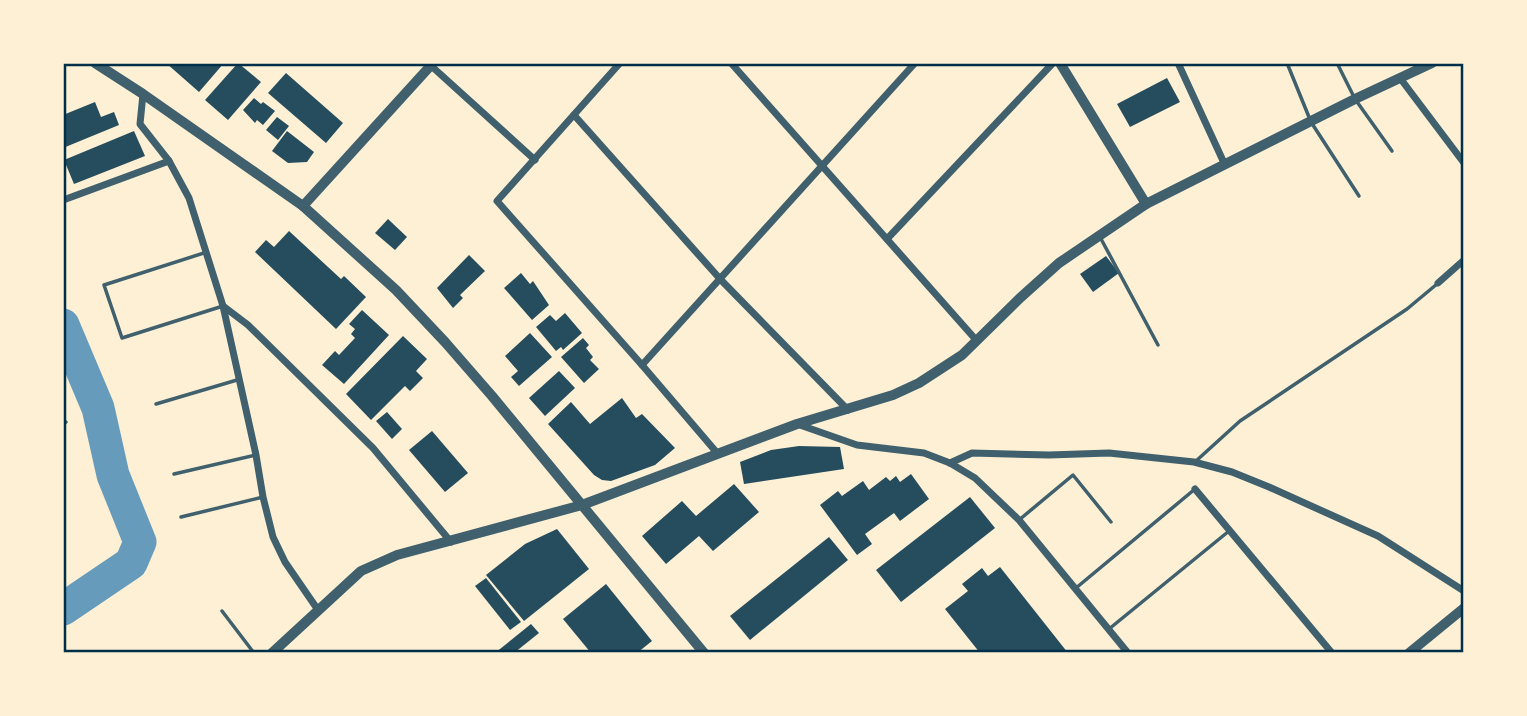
<svg xmlns="http://www.w3.org/2000/svg" width="1527" height="716" viewBox="0 0 1527 716" font-family="'Work Sans',sans-serif">
  <style>
    .lines { fill: none; stroke-linecap: round; stroke-linejoin: round }
    .river { stroke: #669bbc; stroke-width: 33 }
    .building { fill: #264d5e }
    .service { stroke: #3f606c; stroke-width: 3.5 }
    .minor { stroke: #3f606c; stroke-width: 7 }
    .tertiary { stroke: #3f606c; stroke-width: 10 }
    .neatline { fill: none; stroke: #003049; stroke-width: 2.5 }
  </style>
  <rect width="100%" height="100%" fill="#fdf0d5"/>
  <g class="lines">
    <path class="river" d="M63,325L98,408L113,475L140,542L131,563L63,609"/>
  </g>
  <g class="building">
    <path d="M166,63L197,65L224,63L199,92Z"/>
    <path d="M238,63L261,82L228,120L205,100Z"/>
    <path d="M286,73L343,123L326,143L268,93Z"/>
    <path d="M1167,78L1180,102L1130,127L1117,104Z"/>
    <path d="M254,98L261,104L263,102L275,111L263,125L257,120L255,123L243,110Z"/>
    <path d="M95,102L101,117L114,112L119,125L63,148V115Z"/>
    <path d="M277,117L289,126L278,140L266,130Z"/>
    <path d="M134,131L145,156L74,184L64,160Z"/>
    <path d="M287,131L314,152L307,162L288,163L272,151Z"/>
    <path d="M388,219L407,237L395,250L375,233Z"/>
    <path d="M289,231L341,279L344,276L366,297L336,329L255,252L266,240L274,247Z"/>
    <path d="M469,255L485,271L460,295L463,298L453,308L437,288Z"/>
    <path d="M1106,256L1119,273L1093,292L1080,274Z"/>
    <path d="M521,273L530,284L533,281L549,305L532,320L504,288Z"/>
    <path d="M362,310L389,335L344,384L322,365L335,351L339,355L355,338L351,334L355,329L349,324Z"/>
    <path d="M565,313L582,333L563,350L561,347L556,351L536,327L550,315L556,321Z"/>
    <path d="M530,333L552,357L519,386L511,377L518,371L505,356Z"/>
    <path d="M403,336L427,359L416,371L423,378L410,391L405,386L371,420L346,394Z"/>
    <path d="M583,338L589,345L586,348L593,357L590,360L599,369L584,383L561,357Z"/>
    <path d="M559,371L575,388L545,416L529,398Z"/>
    <path d="M622,398L636,418L642,414L675,448L655,465L611,481L602,480L594,475L548,424L571,402L590,424Z"/>
    <path d="M387,412L402,429L392,439L376,421Z"/>
    <path d="M432,431L468,473L445,492L409,450Z"/>
    <path d="M799,446L840,447L844,469L744,484L740,462L771,450Z"/>
    <path d="M911,474L929,499L900,521L894,513L865,534L872,544L857,555L820,505L838,491L842,496L863,481L869,490L886,477L890,481L896,476L900,482Z"/>
    <path d="M734,484L759,512L713,551L699,536L666,564L642,536L682,501L696,516Z"/>
    <path d="M970,497L995,528L901,602L876,570Z"/>
    <path d="M557,529L589,569L524,621L486,575L525,544Z"/>
    <path d="M829,537L848,560L750,640L730,616Z"/>
    <path d="M1000,567L1068,653H980L945,609L968,591L962,584L982,568L988,576Z"/>
    <path d="M486,578L521,622L510,630L475,586Z"/>
    <path d="M606,584L652,641L637,653H591L563,619Z"/>
    <path d="M531,624L539,633L514,653H495Z"/>
  </g>
  <g class="lines">
    <g class="service">
      <path d="M1287,63L1311,122L1359,196"/>
      <path d="M1337,63L1355,99L1392,151"/>
      <path d="M1100,237L1158,345"/>
      <path d="M207,252L104,285L122,338L223,306"/>
      <path d="M156,404L237,380"/>
      <path d="M63,424L66,422"/>
      <path d="M1196,461L1240,421L1407,309L1437,284"/>
      <path d="M174,474L256,455"/>
      <path d="M181,517L263,497"/>
      <path d="M1019,520L1073,475L1111,522"/>
      <path d="M63,532L64,531"/>
      <path d="M1076,588L1195,489"/>
      <path d="M222,611L254,653"/>
      <path d="M1109,629L1229,531"/>
    </g>
    <g class="minor">
      <path d="M428,63L535,160"/>
      <path d="M620,63L497,201L642,365L718,454"/>
      <path d="M731,63L977,341"/>
      <path d="M1178,63L1225,165"/>
      <path d="M1400,78L1464,163"/>
      <path d="M143,94L140,124L169,161L189,198L223,306L256,455L263,497L273,537L285,562L318,610"/>
      <path d="M574,115L721,280L848,410"/>
      <path d="M66,199L169,161"/>
      <path d="M887,239L1053,63"/>
      <path d="M1438,283L1464,260"/>
      <path d="M223,306L248,325L373,448L451,542"/>
      <path d="M642,365L915,63"/>
      <path d="M797,424L857,445L924,453L950,463L975,478L1019,520L1128,653"/>
      <path d="M950,463L972,453L1049,455L1109,453L1194,462L1232,472L1269,487L1378,536L1464,591"/>
      <path d="M1195,489L1332,653"/>
    </g>
    <g class="tertiary">
      <path d="M95,63L143,94L303,206L396,290L445,342L492,396L704,653"/>
      <path d="M1060,63L1146,204"/>
      <path d="M303,206L433,63"/>
      <path d="M272,653L361,571L397,555L582,505L797,424L893,395L919,383L962,355L1020,298L1059,263L1146,204L1355,99L1432,63"/>
      <path d="M1409,653L1464,608"/>
    </g>
  </g>
  <rect width="1527" height="716" fill="none" stroke="#fdf0d5" stroke-width="130"/>
  <rect x="65" y="65" width="1397" height="586" class="neatline"/>
</svg>
